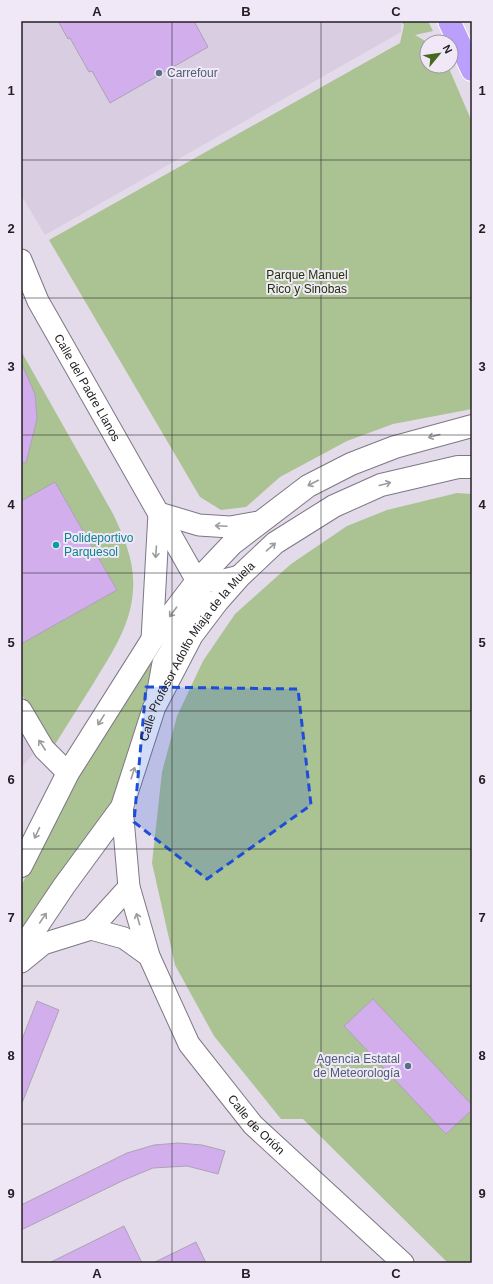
<svg xmlns="http://www.w3.org/2000/svg" width="493" height="1284" viewBox="0 0 493 1284" font-family="Arial,sans-serif">
  <style>
    .built { fill: #d9cde2 }
    .green { fill: #abc293 }
    .building { fill: #d2aeec; stroke: #aba4b2 }
    .lines { fill: none; stroke-linecap: round; stroke-linejoin: round }
    .street-casing { stroke: #7e7784; stroke-width: 23 }
    .secondary-casing { stroke: #7e7784; stroke-width: 24 }
    .highway-casing { stroke: #fff; stroke-width: 24 }
    .street { stroke: #fff; stroke-width: 21 }
    .secondary { stroke: #fff; stroke-width: 22 }
    .highway { stroke: #bb9ffc; stroke-width: 22 }
    .oneway { stroke: #9c9b9d }
    .marked { fill: #1d4ed8; fill-opacity: 0.2; stroke: #1d4ed8; stroke-width: 3; stroke-dasharray: 8 5; stroke-linejoin: round }
    .grid { fill: none; stroke: #232025; stroke-width: 1; stroke-opacity: 0.55 }
    .service-dot { fill: #5c6f8a; stroke: #f0e8f7; stroke-width: 1.5 }
    .culture-dot { fill: #0f9aa8; stroke: #f0e8f7; stroke-width: 1.5 }
    .labels { text-anchor: middle; stroke-width: 4; stroke-linejoin: round; paint-order: stroke }
    .service-label { font-size: 12px; fill: #4e5e75; stroke: #f0e8f7; text-anchor: start }
    .park-label { font-size: 12px; fill: #213405; stroke: #f0e8f7 }
    .street-label { font-size: 12px; fill: #232025; stroke: #f0e8f7 }
    .culture-label { font-size: 12px; fill: #0d838f; stroke: #f0e8f7; text-anchor: start }
    .neatline { fill: none; stroke: #232025; stroke-width: 1.5 }
    .grid-label { font-size: 13px; text-anchor: middle; font-weight: bold; fill: #232025 }
  </style>
  <rect width="100%" height="100%" fill="#e3dbea"/>
  <g class="built">
    <path d="M21,21H401V32L45,235L21,195Z"/>
    <path d="M21,727L35,752L21,768Z"/>
  </g>
  <g class="green">
    <path d="M401,21H428L433,31L415,35L427,42V66H448L472,122V409L393,424L347,441L280,477L246,507L221,510L200,497L49,240L400,43L404,25Z"/>
    <path d="M21,351L112,512C124,536 135,562 133,590C131,626 111,654 93,684C80,705 67,725 54,746L51,745L21,693Z"/>
    <path d="M457,493L472,494V1263H448L303,1119H281L214,1036L175,965L152,863L162,772L177,716L203,661L235,614L291,564L347,526L387,510Z"/>
    <path d="M149,662L155,667L137,739L110,808L87,841L36,906L21,930V887L38,849L75,779Z"/>
  </g>
  <g class="building">
    <path d="M58,21H194L208,47L110,103L92,71L89,72L70,38L68,39Z"/>
    <path d="M21,362L35,394L37,419L26,463L21,462Z"/>
    <path d="M55,482L117,590L21,644V501Z"/>
    <path d="M373,999L472,1105V1110L446,1134L344,1026Z"/>
    <path d="M37,1001L59,1010L22,1103L21,1042Z"/>
    <path d="M178,1143L202,1145L225,1151L218,1174L187,1166L153,1168L124,1180L21,1230V1205L127,1153L154,1145Z"/>
    <path d="M124,1226L142,1263H49Z"/>
    <path d="M196,1242L206,1263H153Z"/>
  </g>
  <g class="lines">
    <g class="street-casing">
      <g id="street">
        <path id="s1" d="M21,260L38,301L197,581L202,600L163,663L157,696"/>
        <path d="M159,513L199,525L230,527L259,522"/>
        <path d="M197,581H220L240,576"/>
        <path d="M152,640L159,513"/>
        <path d="M21,710L44,749L68,773"/>
        <path id="s2" d="M122,807L129,887L149,956L189,1044L253,1125L403,1263"/>
        <path d="M91,929L129,887"/>
        <path d="M21,962L43,944L91,929L124,938L149,956"/>
      </g>
    </g>
    <g class="secondary-casing">
      <g id="secondary">
        <path d="M21,866L68,773L152,640L197,581L232,544L308,486L351,464L395,447L472,426"/>
        <path id="s3" d="M21,950L64,886L122,807L154,708L192,635L217,602L240,576L275,543L334,506L381,485L458,467H472"/>
      </g>
    </g>
    <g class="highway-casing">
      <path id="highway" d="M449,21L472,70"/>
    </g>
    <use href="#street" class="street"/>
    <use href="#secondary" class="secondary"/>
    <use href="#highway" class="highway"/>
  </g>
  <defs><path id="oneway-shaft" d="M-6 0H5M1.5-3L5.5 0L1.5 3" fill="none" stroke-width="1.6" stroke-linecap="round" stroke-linejoin="round"/></defs>
  <g class="oneway">
    <use href="#oneway-shaft" transform="translate(434 436) rotate(165)"/>
    <use href="#oneway-shaft" transform="translate(313 483) rotate(153)"/>
    <use href="#oneway-shaft" transform="translate(385 484) rotate(-15)"/>
    <use href="#oneway-shaft" transform="translate(221 526) rotate(-177)"/>
    <use href="#oneway-shaft" transform="translate(271 547) rotate(-41)"/>
    <use href="#oneway-shaft" transform="translate(156 552) rotate(94)"/>
    <use href="#oneway-shaft" transform="translate(173 612) rotate(127)"/>
    <use href="#oneway-shaft" transform="translate(101 720) rotate(122)"/>
    <use href="#oneway-shaft" transform="translate(42 745) rotate(-123)"/>
    <use href="#oneway-shaft" transform="translate(133 773) rotate(-72)"/>
    <use href="#oneway-shaft" transform="translate(37 833) rotate(115)"/>
    <use href="#oneway-shaft" transform="translate(43 918) rotate(-56)"/>
    <use href="#oneway-shaft" transform="translate(138 919) rotate(-106)"/>
  </g>
  <path class="marked" d="M146,687L298,689L311,805L207,879L134,822Z"/>
  <path class="grid" d="M172,21V1263M321,21V1263M21,160H472M21,298H472M21,435H472M21,573H472M21,711H472M21,849H472M21,986H472M21,1124H472"/>
  <g class="service-dot">
    <circle cx="159" cy="73" r="4"/>
    <circle cx="408" cy="1066" r="4"/>
  </g>
  <circle class="culture-dot" cx="56" cy="545" r="4"/>
  <g class="labels">
    <g class="service-label">
      <text x="167" y="77">Carrefour</text>
      <text x="400" y="1063" text-anchor="end">Agencia Estatal<tspan x="400" dy="14">de Meteorología</tspan></text>
    </g>
    <g class="park-label">
      <text x="307" y="279">Parque Manuel<tspan x="307" dy="14">Rico y Sinobas</tspan></text>
    </g>
    <g class="street-label">
      <text dy="4" stroke="none"><textPath href="#s1" startOffset="144">Calle del Padre Llanos</textPath></text>
      <text dy="4" stroke="none"><textPath href="#s3" startOffset="350">Calle Profesor Adolfo Miaja de la Muela</textPath></text>
      <text dy="4" stroke="none"><textPath href="#s2" startOffset="354">Calle de Orión</textPath></text>
    </g>
    <g class="culture-label">
      <text x="64" y="542">Polideportivo<tspan x="64" dy="14">Parquesol</tspan></text>
    </g>
  </g>
  <rect width="493" height="1284" fill="none" stroke="#f0e8f7" stroke-width="44"/>
  <g transform="translate(439 54) rotate(61)"><circle r="19" fill="#f0e8f7" stroke="#9e98a3"/>
  <path d="M0-3L7 15L0 10L-7 15Z" fill="#47681e"/>
  <text y="-6" font-size="11" font-weight="bold" text-anchor="middle" fill="#232025">N</text>
  </g>
  <rect x="22" y="22" width="449" height="1240" class="neatline"/>
  <g class="grid-label">
    <text x="97" y="16">A</text>
    <text x="246" y="16">B</text>
    <text x="396" y="16">C</text>
    <text x="11" y="95">1</text>
    <text x="482" y="95">1</text>
    <text x="11" y="233">2</text>
    <text x="482" y="233">2</text>
    <text x="11" y="371">3</text>
    <text x="482" y="371">3</text>
    <text x="11" y="509">4</text>
    <text x="482" y="509">4</text>
    <text x="11" y="647">5</text>
    <text x="482" y="647">5</text>
    <text x="11" y="784">6</text>
    <text x="482" y="784">6</text>
    <text x="11" y="922">7</text>
    <text x="482" y="922">7</text>
    <text x="11" y="1060">8</text>
    <text x="482" y="1060">8</text>
    <text x="11" y="1198">9</text>
    <text x="482" y="1198">9</text>
    <text x="97" y="1278">A</text>
    <text x="246" y="1278">B</text>
    <text x="396" y="1278">C</text>
  </g>
</svg>
